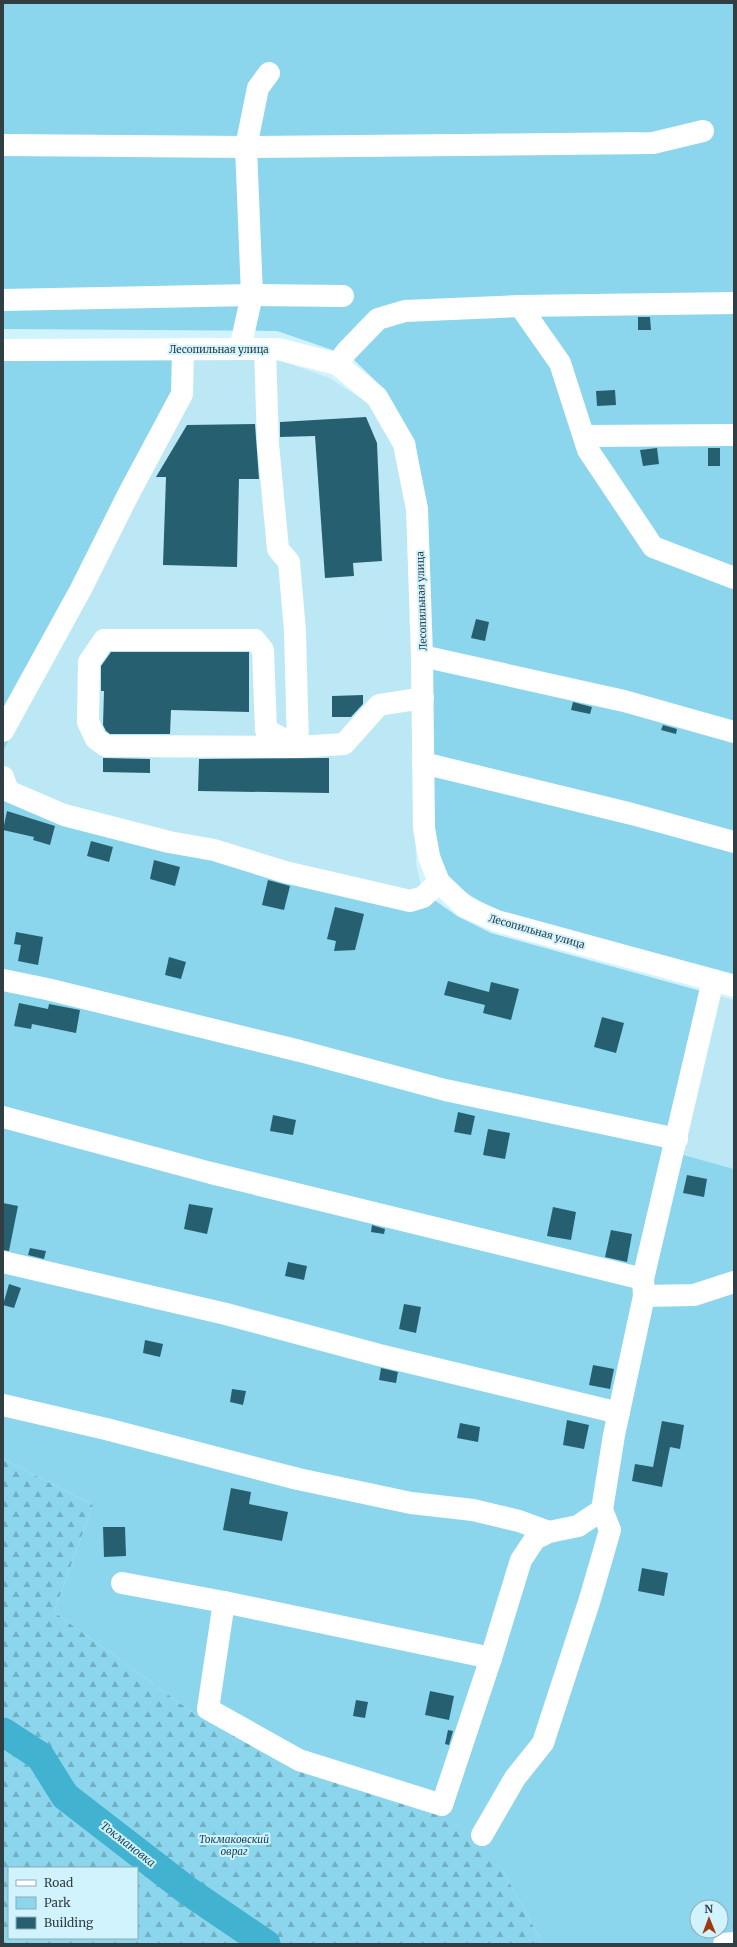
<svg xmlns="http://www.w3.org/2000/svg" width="737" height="1947" viewBox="0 0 737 1947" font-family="Merriweather,serif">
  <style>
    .built { fill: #bce8f5 }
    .green { fill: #8bd6ed; fill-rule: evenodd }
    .forest { fill: url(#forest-firs); fill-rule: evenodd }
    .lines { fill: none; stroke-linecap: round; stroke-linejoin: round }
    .river { stroke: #42b2d1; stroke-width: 29 }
    .building { fill: #266070 }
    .minor { stroke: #fff; stroke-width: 22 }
    .labels { text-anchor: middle; stroke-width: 4; stroke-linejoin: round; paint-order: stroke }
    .street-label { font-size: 10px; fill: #313f44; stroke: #d1f3fe }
    .park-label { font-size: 10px; font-style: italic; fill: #174754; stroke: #d1f3fe }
    .water-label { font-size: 11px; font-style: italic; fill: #1b4b58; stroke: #d1f3fe }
  </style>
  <defs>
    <pattern id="forest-firs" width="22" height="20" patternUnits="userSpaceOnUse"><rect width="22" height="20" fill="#8bd6ed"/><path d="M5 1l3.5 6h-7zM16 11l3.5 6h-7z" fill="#72afc2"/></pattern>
  </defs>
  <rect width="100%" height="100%" fill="#d1f3fe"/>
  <g class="built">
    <path d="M188,359L279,360L330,378L369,404L395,449L408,515L416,863L420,882L424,890L414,896L64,811L3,775V751L188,399Z"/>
    <path d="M708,993L734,1000V1169L668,1151Z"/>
  </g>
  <g class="green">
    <path d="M3,3H734V974L499,911C485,904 459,891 450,878C440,864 438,843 434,827L426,510L415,441L382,387L350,356L277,331L3,329Z"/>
    <path d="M188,359V399L3,751V361Z"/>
    <path d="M3,799L433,899L457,916L491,933L708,993L669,1151L734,1169V1944H543L503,1871L192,1712L54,1612L93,1505L3,1459ZM697,1907H721V1931H697Z"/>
  </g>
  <path class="forest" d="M3,1459L93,1505L54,1612L192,1712L297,1765L431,1807L503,1871L543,1944H3ZM9,1868H137V1938H9Z"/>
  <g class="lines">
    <path class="river" d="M3,1732L40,1756L65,1796L188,1891L266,1944"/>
  </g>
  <g class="building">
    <path d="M638,317H650L651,330H638Z"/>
    <path d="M615,390L616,405L597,406L596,391Z"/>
    <path d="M366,417L377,443L382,561L353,563L354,576L325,578L315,436L280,437V422Z"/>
    <path d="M255,424L259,479H239L237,567L163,565L166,477H156L187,425Z"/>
    <path d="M657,448L659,464L643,466L640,450Z"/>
    <rect x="708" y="448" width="12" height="18"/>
    <path d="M476,619L489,622L485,641L471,638Z"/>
    <path d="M111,652H249V712L171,710L170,734H110L106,731L103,725L104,691H101V666Z"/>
    <path d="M363,695V704L351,717H332V696Z"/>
    <path d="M573,702L592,707L590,714L571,710Z"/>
    <path d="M663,725L677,729L676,734L661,730Z"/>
    <path d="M103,758L150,759V773L103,772Z"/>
    <path d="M329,758V793L198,791L199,759Z"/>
    <path d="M7,811L55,826L50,845L33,840L34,837L3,830Z"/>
    <path d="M91,841L113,847L109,862L87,856Z"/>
    <path d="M154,860L180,867L175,886L150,879Z"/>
    <path d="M268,880L290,886L284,910L262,905Z"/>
    <path d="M335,907L364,914L355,950L334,951L336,941L327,939Z"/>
    <path d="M16,932L43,937L38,965L18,961L21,945L14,944Z"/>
    <path d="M169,957L186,962L181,979L165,975Z"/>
    <path d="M448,981L489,992L491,982L519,989L511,1020L483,1013L485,1005L444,995Z"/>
    <path d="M19,1003L48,1009L49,1004L80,1010L76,1033L32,1024L31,1029L14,1026Z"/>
    <path d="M602,1017L624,1023L616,1053L594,1047Z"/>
    <path d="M458,1112L475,1116L471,1135L454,1132Z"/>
    <path d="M273,1115L296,1120L293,1135L270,1131Z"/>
    <path d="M488,1129L510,1133L505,1159L483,1155Z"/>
    <path d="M687,1175L707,1179L704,1197L683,1193Z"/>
    <path d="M3,1203L18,1206L9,1251L3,1250Z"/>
    <path d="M189,1204L213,1208L207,1234L184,1229Z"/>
    <path d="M553,1207L576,1212L571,1240L547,1236Z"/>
    <path d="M372,1225L385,1229L384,1234L371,1232Z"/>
    <path d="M611,1230L632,1234L627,1262L605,1257Z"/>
    <path d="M30,1248L46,1251L44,1259L28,1255Z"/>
    <path d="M288,1262L307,1266L304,1280L285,1276Z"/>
    <path d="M9,1284L21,1288L14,1308L3,1305Z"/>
    <path d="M404,1304L421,1307L416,1333L399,1329Z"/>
    <path d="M145,1340L163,1344L160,1357L143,1353Z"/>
    <path d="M593,1365L614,1369L610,1389L589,1385Z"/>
    <path d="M381,1368L398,1372L396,1383L379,1380Z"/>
    <path d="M232,1389L246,1391L243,1405L230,1402Z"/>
    <path d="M567,1420L589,1425L584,1449L563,1445Z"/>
    <path d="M662,1421L684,1425L680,1449L670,1447L662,1487L632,1481L635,1464L653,1467Z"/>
    <path d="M460,1423L480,1427L478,1442L457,1438Z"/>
    <path d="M231,1488L251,1492L249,1504L288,1512L282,1541L223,1530Z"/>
    <path d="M103,1527H125L126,1556L104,1557Z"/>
    <path d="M642,1568L668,1573L664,1596L638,1591Z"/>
    <path d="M430,1691L454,1696L449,1720L425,1715Z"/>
    <path d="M356,1700L368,1702L365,1718L353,1716Z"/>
    <path d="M448,1730L453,1731L449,1745L445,1744Z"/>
  </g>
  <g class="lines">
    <g class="minor">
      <path d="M3,145L246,147L653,143L703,131"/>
      <path d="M3,300L252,295L343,296"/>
      <path d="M520,306L560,363L588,450L653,547L734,578"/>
      <path d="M240,349L252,295L246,147L258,88L269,73"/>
      <path d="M265,349L268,444L278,549L289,562L295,631L298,747L106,746L96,739L88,722L89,662L104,640H255L263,650L266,730L298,747L344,744L379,705L423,698"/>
      <path d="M3,350L278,349L337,364L377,397L404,444L417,509L422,656L424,828L429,857L439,882L465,907L497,921L734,986"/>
      <path d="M337,364L347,351L378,319L405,311L520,306L734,303"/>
      <path d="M584,436L734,435"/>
      <path d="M422,656L624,701L734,732"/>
      <path d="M3,731L81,589L128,495L182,394L183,350"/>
      <path d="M423,763L632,814L734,842"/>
      <path d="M3,777L8,791L64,815L169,842L214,850L285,872L410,901L423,897L439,882"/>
      <path d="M3,980L47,989L300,1051L445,1090L677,1139"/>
      <path d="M3,1117L211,1173L643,1279"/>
      <path d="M3,1262L226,1314L379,1355L619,1413"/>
      <path d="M644,1296L694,1295L734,1282"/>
      <path d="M3,1405L106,1429L298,1479L411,1503L473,1510L519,1521L549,1532"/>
      <path d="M122,1583L224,1602L491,1658"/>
      <path d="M224,1602L208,1709L299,1760L442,1805L491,1658L521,1560L535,1539L549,1532L578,1526L602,1510L614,1435L644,1296L643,1279L713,980"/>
      <path d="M482,1835L515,1778L543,1743L590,1599L610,1530L602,1510"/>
      <path d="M724,1944L734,1943"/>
    </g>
  </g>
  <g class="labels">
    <g class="street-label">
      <text x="219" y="353">Лесопильная улица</text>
      <text transform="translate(421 601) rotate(-92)" y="4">Лесопильная улица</text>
      <text transform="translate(537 931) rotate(16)" y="4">Лесопильная улица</text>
    </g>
    <g class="park-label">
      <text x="234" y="1843">Токмаковский<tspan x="234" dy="12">овраг</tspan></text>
    </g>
    <g class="water-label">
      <text transform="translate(128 1844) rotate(38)" y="4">Токмановка</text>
    </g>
  </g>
  <rect width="737" height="1947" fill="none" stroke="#313f44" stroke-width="8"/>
  <rect x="8" y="1867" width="130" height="72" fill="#d1f3fe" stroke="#91abb4"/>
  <rect x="16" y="1880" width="20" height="6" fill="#ffffff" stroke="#91abb4"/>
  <text x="44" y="1887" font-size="12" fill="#313f44">Road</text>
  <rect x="16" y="1897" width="20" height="12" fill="#8bd6ed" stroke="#91abb4"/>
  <text x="44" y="1907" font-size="12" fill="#313f44">Park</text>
  <rect x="16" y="1917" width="20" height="12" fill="#266070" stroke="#91abb4"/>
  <text x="44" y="1927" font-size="12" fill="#313f44">Building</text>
  <g transform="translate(709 1919) rotate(359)"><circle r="19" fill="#d1f3fe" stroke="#91abb4"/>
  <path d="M0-3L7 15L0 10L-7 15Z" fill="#9f390f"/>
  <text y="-6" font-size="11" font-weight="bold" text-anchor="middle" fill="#313f44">N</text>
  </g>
</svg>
